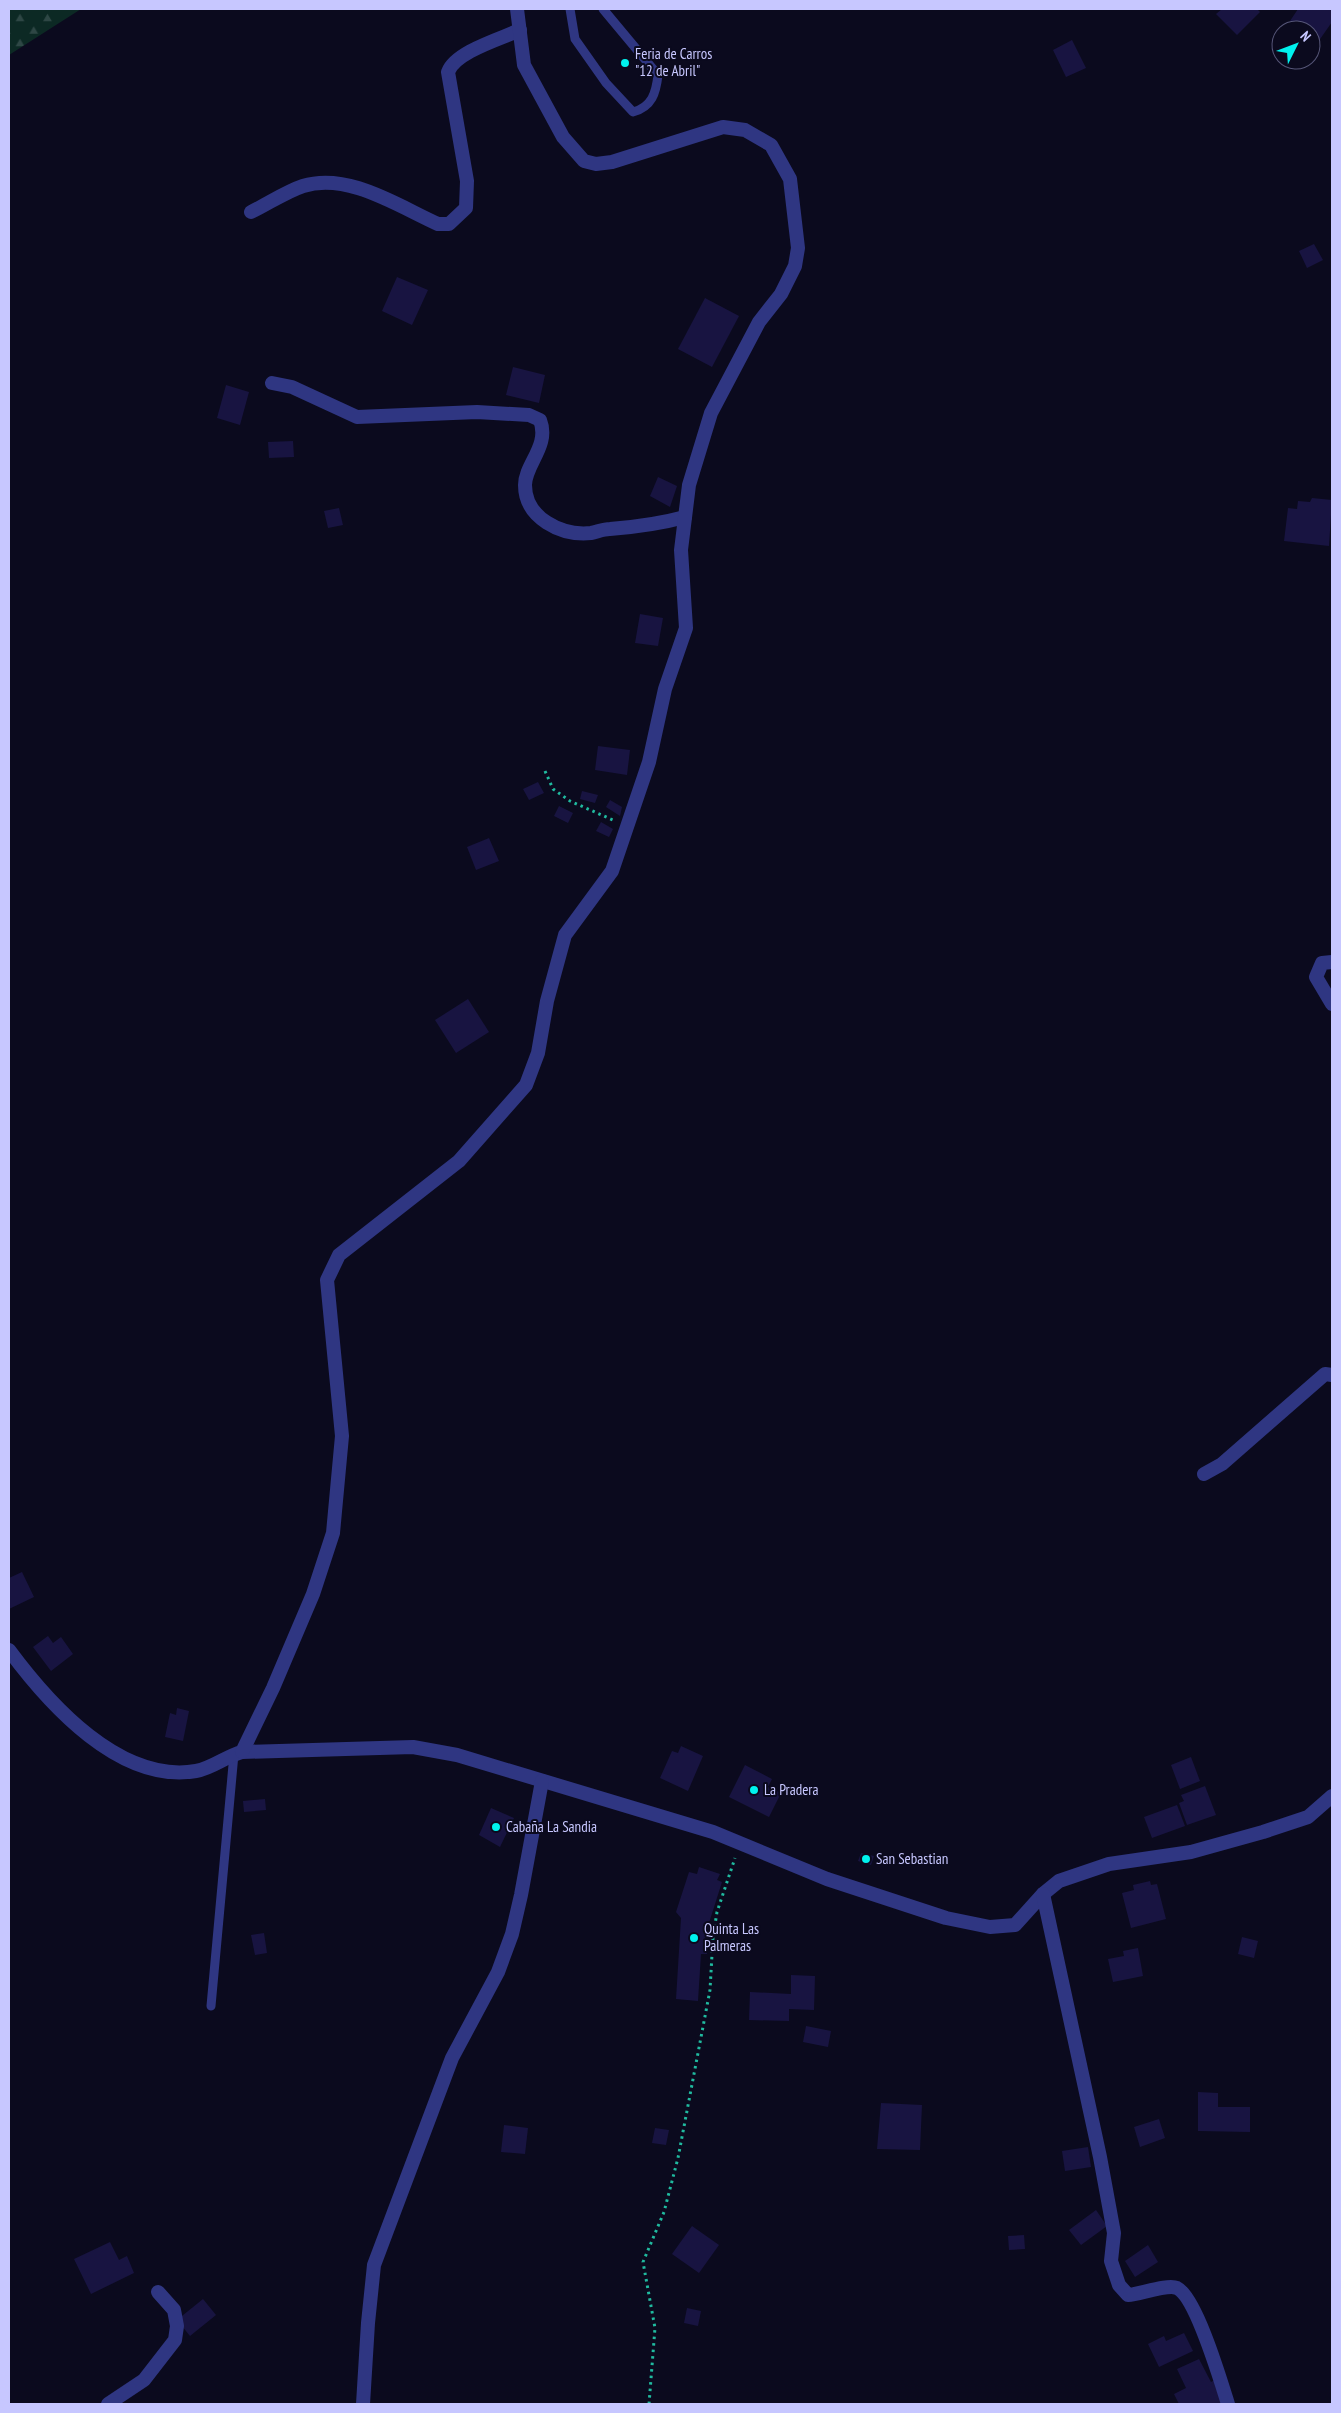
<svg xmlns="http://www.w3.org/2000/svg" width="1341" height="2413" viewBox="0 0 1341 2413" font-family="'PT Sans Narrow',sans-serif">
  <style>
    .forest { fill: url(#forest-firs) }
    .building { fill: #181441 }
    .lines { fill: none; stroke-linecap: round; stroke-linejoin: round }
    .path { stroke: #20ba9f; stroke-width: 3; stroke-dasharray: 2.5 4; stroke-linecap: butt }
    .service { stroke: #2f3682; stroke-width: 9 }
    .minor { stroke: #2f3682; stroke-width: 14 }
    .poi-dot { fill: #00f2ee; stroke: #0b0a1e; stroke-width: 2 }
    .labels { text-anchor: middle; stroke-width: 4; stroke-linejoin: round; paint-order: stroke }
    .poi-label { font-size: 15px; fill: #c7c7ff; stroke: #0b0a1e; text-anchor: start }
  </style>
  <defs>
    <pattern id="forest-firs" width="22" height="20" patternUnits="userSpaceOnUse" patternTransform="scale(1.25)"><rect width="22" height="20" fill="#0c2924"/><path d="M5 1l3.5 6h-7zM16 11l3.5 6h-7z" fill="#2e4745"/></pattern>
  </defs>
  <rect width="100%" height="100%" fill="#0b0a1e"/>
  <path class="forest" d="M9,9H81L9,55Z"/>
  <g class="building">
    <path d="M1222,9H1257L1260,12L1237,35L1216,14Z"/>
    <path d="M1298,9H1332V22L1318,42L1311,37V30H1302L1290,21Z"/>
    <path d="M1072,40L1086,68L1066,77L1053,50Z"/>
    <path d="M1314,244L1323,260L1307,268L1299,251Z"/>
    <path d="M397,277L428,290L412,325L382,311Z"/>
    <path d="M705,298L739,316L712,367L678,349Z"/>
    <path d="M513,367L545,375L539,403L506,395Z"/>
    <path d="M226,385L249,392L240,425L217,418Z"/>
    <path d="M293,441L294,457L269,458L268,442Z"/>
    <path d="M658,477L677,486L670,507L650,496Z"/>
    <path d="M1312,498L1332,500L1329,546L1284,541L1288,508L1297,509L1298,501L1310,502Z"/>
    <path d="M339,508L343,525L328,528L324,511Z"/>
    <path d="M640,614L663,618L658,646L635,643Z"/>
    <path d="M598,746L630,750L627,775L595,770Z"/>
    <path d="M538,782L544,793L529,800L523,789Z"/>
    <path d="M582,791L598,795L595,803L580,799Z"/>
    <path d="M610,800L622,807L620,816L606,807Z"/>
    <path d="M559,806L573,813L568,823L554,816Z"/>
    <path d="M601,822L613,829L609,837L596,831Z"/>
    <path d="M489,838L499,861L476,870L467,847Z"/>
    <path d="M468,999L489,1032L456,1053L435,1020Z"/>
    <path d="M22,1572L34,1597L9,1609V1578Z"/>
    <path d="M48,1636L53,1643L61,1637L73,1654L51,1671L33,1647Z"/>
    <path d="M177,1708L189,1711L183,1741L165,1737L170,1713L176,1715Z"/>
    <path d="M681,1746L703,1756L688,1791L660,1778L672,1751L678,1753Z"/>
    <path d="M1191,1757L1200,1781L1180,1789L1171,1765Z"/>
    <path d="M745,1765L772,1779L768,1787L781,1793L769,1817L729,1797Z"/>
    <path d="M1205,1786L1216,1815L1187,1825L1179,1803L1184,1801L1181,1795Z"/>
    <path d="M265,1799L266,1810L244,1812L243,1801Z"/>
    <path d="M1177,1805L1185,1826L1152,1838L1144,1817Z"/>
    <path d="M491,1808L514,1818L500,1847L479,1835Z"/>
    <path d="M861,1853L874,1856L871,1865L858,1861Z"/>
    <path d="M699,1867L720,1874L717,1880L722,1882L709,1923L707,1954H701L698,2001L676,1999L681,1918L676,1912L689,1872L697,1874Z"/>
    <path d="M1150,1881L1151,1885L1157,1884L1166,1919L1131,1928L1122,1893L1134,1890L1133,1885Z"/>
    <path d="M264,1933L267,1953L255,1955L251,1935Z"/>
    <path d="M1242,1937L1258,1941L1254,1958L1238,1954Z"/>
    <path d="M1138,1948L1143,1976L1113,1982L1108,1959L1124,1956L1123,1951Z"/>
    <path d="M791,1975L815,1976L814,2010L789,2009V2021L749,2020L750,1992L791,1994Z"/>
    <path d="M806,2026L831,2031L828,2047L803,2042Z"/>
    <path d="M1198,2092L1218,2093V2107H1250V2132L1198,2131Z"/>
    <path d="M881,2103L922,2105L920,2150L877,2149Z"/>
    <path d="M1159,2119L1165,2138L1140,2147L1134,2127Z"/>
    <path d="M504,2125L528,2128L525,2154L501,2152Z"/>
    <path d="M655,2128L669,2130L666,2145L652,2143Z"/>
    <path d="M1088,2147L1091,2167L1065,2171L1062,2151Z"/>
    <path d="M1096,2210L1107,2226L1081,2245L1069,2230Z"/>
    <path d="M692,2226L719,2245L699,2273L672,2254Z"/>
    <path d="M1024,2235L1025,2249L1009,2250L1008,2236Z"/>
    <path d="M110,2242L119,2260L127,2256L134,2273L91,2294L74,2259Z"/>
    <path d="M1148,2245L1158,2262L1135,2277L1125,2261Z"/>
    <path d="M203,2299L216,2315L190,2336L177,2320Z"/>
    <path d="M687,2308L701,2311L698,2326L684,2323Z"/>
    <path d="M1184,2333L1193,2351L1159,2367L1148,2344L1164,2336L1166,2341Z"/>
    <path d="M1199,2359L1211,2382L1215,2380L1226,2401L1219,2404H1179L1174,2394L1186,2388L1177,2369Z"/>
  </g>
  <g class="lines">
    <g class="path">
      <path d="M545,771L553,789L570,801L613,820"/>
      <path d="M649,2404L655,2328L643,2262L664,2212L678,2158L710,1990L713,1937L717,1912L735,1858"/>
    </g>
    <g class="service">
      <path d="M570,9L575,39L606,83L633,112C652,107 656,93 658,75L603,9"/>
      <path d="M211,2006L234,1754"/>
    </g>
    <g class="minor">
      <path d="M251,212C268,204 285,192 303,186C348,172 398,206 438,224H449L466,208L467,181L448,72C455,52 500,39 520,30"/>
      <path d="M272,383L292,387L357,417L477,412L529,415L540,420C550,446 525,464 525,485C525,518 561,536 591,533C597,532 603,529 610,529C636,527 659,524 685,517"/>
      <path d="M1332,962L1322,963L1316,977L1332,1004"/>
      <path d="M1204,1474L1222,1464L1325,1374L1332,1375"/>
      <path d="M9,1650C49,1704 120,1784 196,1771C213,1768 226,1756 242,1752L413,1747L457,1755L713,1832L827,1879L946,1918L990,1927L1015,1925L1043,1894L1059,1881L1109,1864L1191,1852L1263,1832L1308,1817L1332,1796"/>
      <path d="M242,1752L273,1688L313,1594L333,1533L342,1436L327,1280L339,1255L459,1161L526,1085L538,1053L547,1001L565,935L612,871L649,762L665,689L686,628L681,550L689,485L711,413L759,322L781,294L795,266L798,248L790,179L771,145L745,130L723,127L612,162L596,164L584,161L563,137L524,65L517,9"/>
      <path d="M1043,1894L1100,2157L1114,2233L1111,2261L1119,2285L1128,2295C1140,2294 1168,2284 1177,2288C1196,2297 1221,2382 1228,2404"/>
      <path d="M108,2404L144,2380L175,2340L177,2326L174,2310L158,2292"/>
      <path d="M363,2404L368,2323L374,2265L452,2058L498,1972L512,1934L521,1895L542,1781"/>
    </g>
  </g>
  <g class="poi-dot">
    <circle cx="625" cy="63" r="5"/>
    <circle cx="754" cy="1790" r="5"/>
    <circle cx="496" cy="1827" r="5"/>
    <circle cx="866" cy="1859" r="5"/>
    <circle cx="694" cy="1938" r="5"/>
  </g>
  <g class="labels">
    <g class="poi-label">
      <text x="635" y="59">Feria de Carros<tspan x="635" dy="17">"12 de Abril"</tspan></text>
      <text x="764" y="1795">La Pradera</text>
      <text x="506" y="1832">Cabaña La Sandia</text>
      <text x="876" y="1864">San Sebastian</text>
      <text x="704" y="1934">Quinta Las<tspan x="704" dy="17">Palmeras</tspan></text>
    </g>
  </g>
  <rect width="1341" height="2413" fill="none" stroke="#c7c7ff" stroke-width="20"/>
  <g transform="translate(1296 45) rotate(48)"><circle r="24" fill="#0b0a1e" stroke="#565678"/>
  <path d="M0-4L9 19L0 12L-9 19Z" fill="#00f2ee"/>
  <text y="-8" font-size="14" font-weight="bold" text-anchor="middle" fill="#c7c7ff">N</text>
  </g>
</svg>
